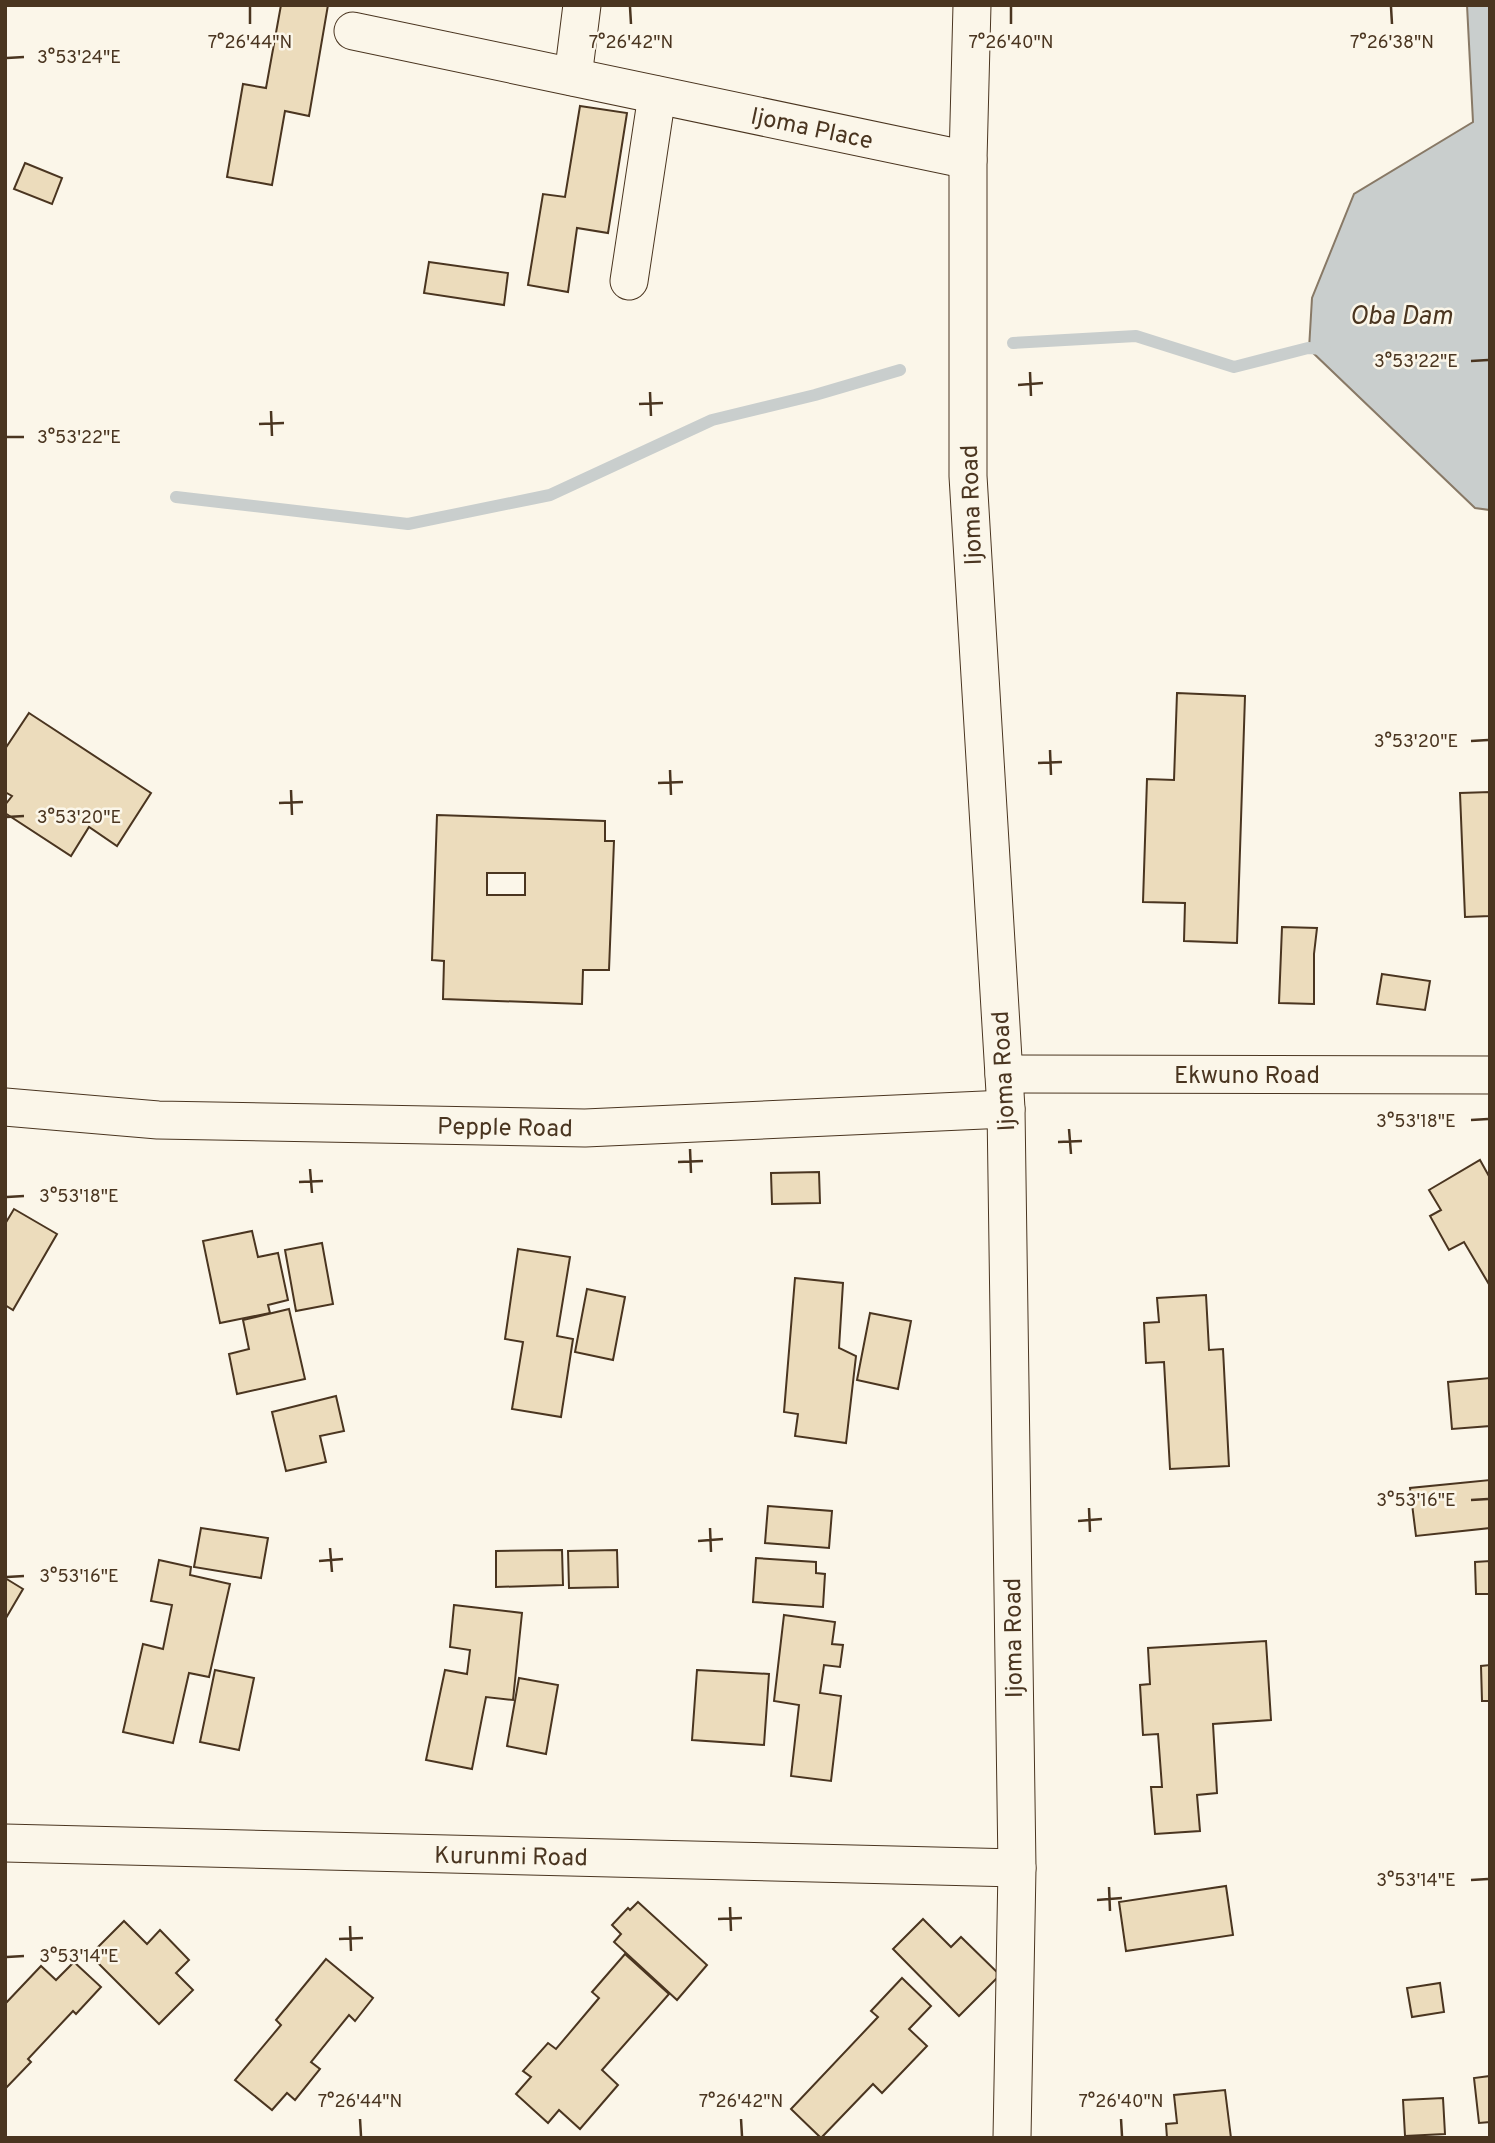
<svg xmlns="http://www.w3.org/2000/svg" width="1495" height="2143" viewBox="0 0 1495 2143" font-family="Overpass,sans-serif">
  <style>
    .water { fill: #c9cecd; stroke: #887966; stroke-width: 2 }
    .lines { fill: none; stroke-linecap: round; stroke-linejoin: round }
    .stream { stroke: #c9cecd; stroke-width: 12 }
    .building { fill: #ecdcbc; stroke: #4a3520; stroke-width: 2; fill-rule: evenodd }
    .minor-casing { stroke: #4a3520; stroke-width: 39 }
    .minor { stroke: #fbf6e9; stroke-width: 37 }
    .ticks { fill: none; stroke: #4a3520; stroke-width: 2.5 }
    .labels { text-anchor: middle; stroke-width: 5; stroke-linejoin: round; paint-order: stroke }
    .street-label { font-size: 24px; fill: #4a3520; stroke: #fbf6e9 }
    .water-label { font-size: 26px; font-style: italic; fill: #4a3520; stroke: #fbf6e9 }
    .ticks-label { font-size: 18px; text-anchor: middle; fill: #4a3520; stroke: #fbf6e9; stroke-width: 5; stroke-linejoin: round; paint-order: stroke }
  </style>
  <rect width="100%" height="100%" fill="#fbf6e9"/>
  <path class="water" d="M1467,5H1490V510L1475,508L1309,349L1312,298L1354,194L1473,122Z"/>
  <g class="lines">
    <g class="stream">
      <path d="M1013,343L1136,336L1234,367L1308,348L1325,349"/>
      <path d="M176,497L408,524L550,495L712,420L815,395L900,370"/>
    </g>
  </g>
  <g class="building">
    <path d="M281,5H328L309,116L285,111L272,185L227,177L243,84L266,88Z"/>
    <path d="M580,106L627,113L608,233L577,228L568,292L528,285L543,194L565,197Z"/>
    <path d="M25,163L62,178L52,204L14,189Z"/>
    <path d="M429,262L508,273L504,305L424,293Z"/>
    <path d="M1177,693L1245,696L1237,943L1184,941L1185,903L1143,902L1147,779L1174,780Z"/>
    <path d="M29,713L151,793L117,846L89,827L71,856L5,813V805L12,796L5,792V749Z"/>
    <path d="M1490,792V916L1465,917L1460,793Z"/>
    <path d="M437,815L605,821V841H614L609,970H583L582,1004L443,999L444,961L432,960ZM487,873H525V895H487Z"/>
    <path d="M1282,927L1317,928L1314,954V1004L1279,1003Z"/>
    <path d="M1382,974L1430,981L1425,1010L1377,1004Z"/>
    <path d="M1480,1160L1490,1178V1286L1464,1242L1449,1250L1430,1216L1441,1210L1429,1190Z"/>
    <path d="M819,1172L820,1203L772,1204L771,1173Z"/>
    <path d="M14,1209L57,1234L13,1310L5,1305V1224Z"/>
    <path d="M252,1231L258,1257L278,1253L288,1300L268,1305L270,1313L220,1323L203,1241Z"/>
    <path d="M322,1243L333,1304L296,1311L285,1250Z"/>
    <path d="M518,1249L570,1257L557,1336L573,1339L561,1417L512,1409L523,1342L505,1339Z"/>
    <path d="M795,1278L843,1283L839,1348L856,1356L846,1443L795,1436L798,1414L784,1412Z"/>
    <path d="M587,1289L625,1297L613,1360L575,1352Z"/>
    <path d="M1206,1295L1209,1350L1223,1349L1229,1466L1170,1469L1164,1362L1146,1363L1144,1323L1159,1322L1157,1298Z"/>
    <path d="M289,1309L305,1379L237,1394L229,1354L249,1349L243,1320Z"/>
    <path d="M870,1313L911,1321L898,1389L857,1380Z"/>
    <path d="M1490,1378V1426L1452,1429L1448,1382Z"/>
    <path d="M336,1396L344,1431L320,1436L326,1462L286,1471L272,1412Z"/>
    <path d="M1490,1480V1528L1416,1536L1410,1488Z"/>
    <path d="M768,1506L832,1511L829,1548L765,1543Z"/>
    <path d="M201,1528L268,1538L261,1578L194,1567Z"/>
    <path d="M562,1550L563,1585L496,1587V1551Z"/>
    <path d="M617,1550L618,1587L569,1588L568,1551Z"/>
    <path d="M756,1558L816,1562V1573L825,1574L823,1607L753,1602Z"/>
    <path d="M159,1560L191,1567L190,1575L230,1584L209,1677L189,1673L173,1743L123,1732L143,1644L163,1649L172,1605L151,1601Z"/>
    <path d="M1490,1561V1594H1476L1475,1562Z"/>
    <path d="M5,1578L23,1589L6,1618H5Z"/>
    <path d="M454,1605L522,1613L513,1700L486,1697L472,1769L426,1760L445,1670L467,1674L470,1650L450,1647Z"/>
    <path d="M784,1615L835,1622L832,1644L843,1645L840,1667L824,1665L820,1693L841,1696L831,1781L791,1776L799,1705L774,1701Z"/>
    <path d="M1266,1641L1271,1720L1213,1724L1217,1793L1197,1795L1200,1831L1155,1834L1151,1787H1162L1158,1734L1143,1735L1140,1685L1150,1684L1148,1648Z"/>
    <path d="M1490,1665V1701H1482L1481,1666Z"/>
    <path d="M215,1670L254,1678L239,1750L200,1742Z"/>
    <path d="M697,1670L769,1674L764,1745L692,1740Z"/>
    <path d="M519,1678L558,1685L546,1754L507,1746Z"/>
    <path d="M1226,1886L1233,1935L1126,1951L1119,1902Z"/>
    <path d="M638,1902L707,1965L677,2000L614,1942L621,1934L612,1925L628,1908L630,1910Z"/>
    <path d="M923,1919L951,1947L961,1937L1000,1975L959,2016L893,1949Z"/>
    <path d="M124,1921L147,1944L160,1930L189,1960L176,1973L193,1990L159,2024L90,1955Z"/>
    <path d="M625,1954L669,1994L602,2070L618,2085L580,2129L559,2110L548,2123L516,2094L531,2077L523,2071L548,2043L556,2049L599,1998L592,1992Z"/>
    <path d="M326,1959L373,1998L355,2021L349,2015L311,2062L320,2069L295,2100L287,2093L272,2110L235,2080L281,2025L276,2020Z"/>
    <path d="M74,1962L101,1987L76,2014L73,2011L28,2059L31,2062L5,2089V2004L41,1966L56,1980Z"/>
    <path d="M902,1978L931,2006L909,2029L927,2046L882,2093L873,2084L821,2138L791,2109L878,2017L871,2011Z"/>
    <path d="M1440,1983L1444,2012L1412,2017L1407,1988Z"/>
    <path d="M1490,2076V2122L1479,2123L1474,2078Z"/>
    <path d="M1225,2090L1231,2138H1167L1166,2124L1177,2123L1174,2095Z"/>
    <path d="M1443,2098L1445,2134L1405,2136L1403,2100Z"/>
  </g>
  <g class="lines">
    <g class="minor-casing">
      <g id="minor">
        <path d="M972,5L968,160V476L1006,1109L1017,1868L1012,2138"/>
        <path d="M353,31L968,160"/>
        <path d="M573,77L582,5"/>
        <path d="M629,281L657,95"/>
        <path d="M1004,1074L1490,1075"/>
        <path d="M5,1107L158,1120L585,1128L1006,1109"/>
        <path d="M5,1843L1017,1868"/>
      </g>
    </g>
    <use href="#minor" class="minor"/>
  </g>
  <path class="ticks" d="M250,7V24M630,7L631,24M1011,7V24M1391,7L1392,24M7,58L24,57M1471,361L1488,360M1030,372L1031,396M1018,385L1043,383M650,392L651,416M639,404L663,403M271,411L272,436M259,424L284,423M7,437H24M1471,741L1488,740M1050,750L1051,775M1038,763L1062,762M670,770L671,795M658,783L683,782M291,790L292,815M279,803L303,802M7,817L24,816M1471,1120L1488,1119M1069,1129L1071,1154M1058,1142L1082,1141M690,1149L691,1173M678,1162L703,1161M310,1169L312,1193M299,1182L323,1181M7,1197L24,1196M1471,1500L1488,1499M1089,1508L1090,1532M1078,1521L1102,1519M710,1528L711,1552M698,1541L723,1539M330,1548L332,1572M319,1561L343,1559M7,1577L24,1576M1471,1880L1488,1879M1109,1887L1110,1911M1097,1900L1122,1898M730,1907L731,1931M718,1919L742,1918M350,1926L351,1951M339,1939L363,1938M7,1957L24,1956M360,2119L361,2136M741,2119L742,2136M1121,2119L1122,2136"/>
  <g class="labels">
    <g class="street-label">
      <text transform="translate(812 128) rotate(12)" y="8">Ijoma Place</text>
      <text transform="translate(971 505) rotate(-92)" y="8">Ijoma Road</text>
      <text transform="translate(1003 1071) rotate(-93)" y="8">Ijoma Road</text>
      <text x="1247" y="1083">Ekwuno Road</text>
      <text transform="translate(505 1127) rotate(1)" y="8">Pepple Road</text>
      <text transform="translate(1013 1638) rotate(-91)" y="8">Ijoma Road</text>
      <text transform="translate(511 1856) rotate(1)" y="8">Kurunmi Road</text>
    </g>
    <g class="water-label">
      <text x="1401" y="324">Oba Dam</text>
    </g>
  </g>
  <g class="ticks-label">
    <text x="250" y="48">7°26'44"N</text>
    <text x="631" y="48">7°26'42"N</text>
    <text x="1011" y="48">7°26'40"N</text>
    <text x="1392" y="48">7°26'38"N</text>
    <text x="79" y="63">3°53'24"E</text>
    <text x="1416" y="367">3°53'22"E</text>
    <text x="79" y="443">3°53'22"E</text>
    <text x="1416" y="747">3°53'20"E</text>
    <text x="79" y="823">3°53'20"E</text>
    <text x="1416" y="1127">3°53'18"E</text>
    <text x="79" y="1202">3°53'18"E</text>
    <text x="1416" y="1506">3°53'16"E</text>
    <text x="79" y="1582">3°53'16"E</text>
    <text x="1416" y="1886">3°53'14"E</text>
    <text x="79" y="1962">3°53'14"E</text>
    <text x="360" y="2107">7°26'44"N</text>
    <text x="741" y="2107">7°26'42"N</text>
    <text x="1121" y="2107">7°26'40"N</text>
  </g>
  <rect width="1495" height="2143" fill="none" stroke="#4a3520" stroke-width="14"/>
</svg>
